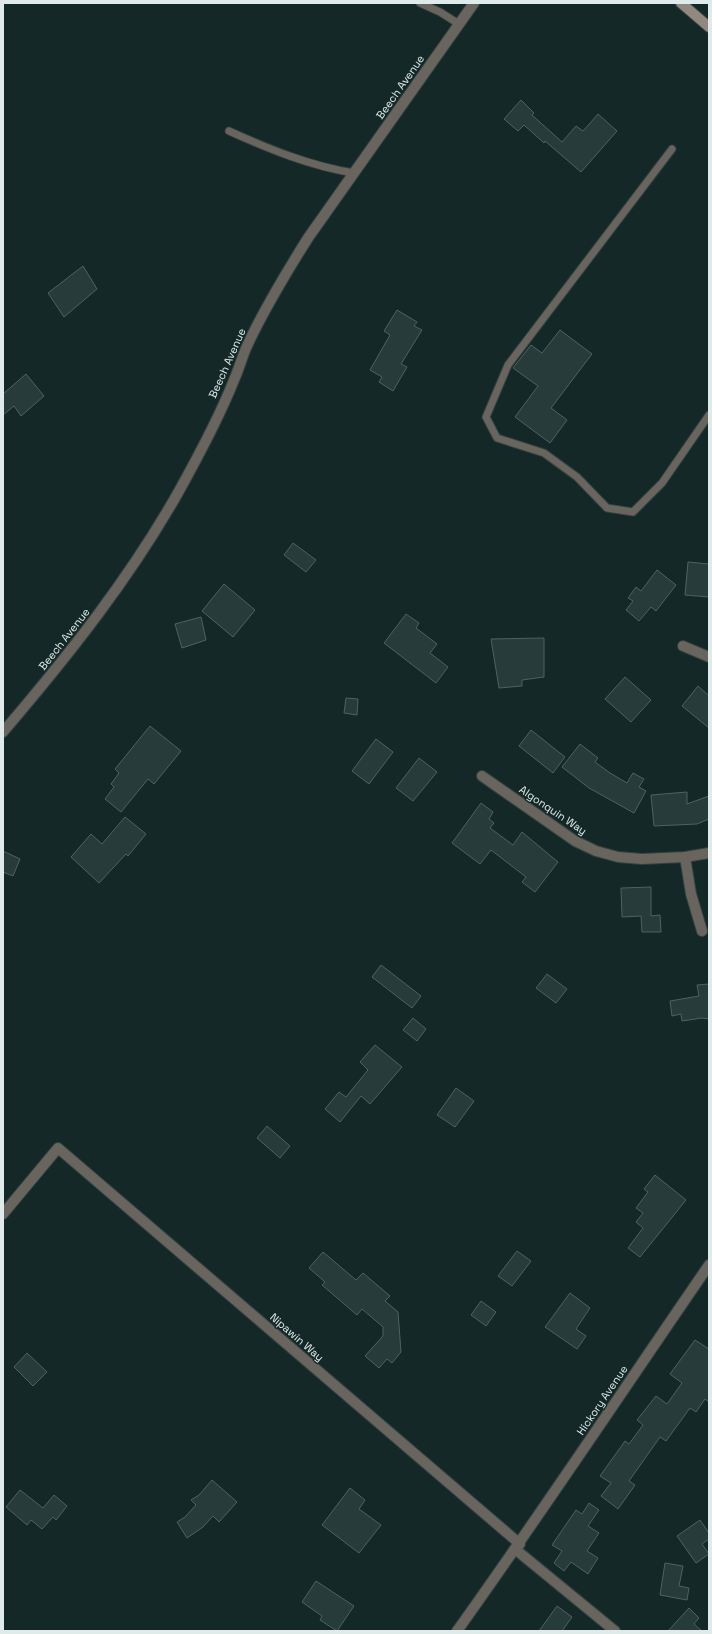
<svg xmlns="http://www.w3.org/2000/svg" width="712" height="1634" viewBox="0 0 712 1634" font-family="'Space Grotesk',sans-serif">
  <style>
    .building { fill: #273c3a; stroke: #4d6361 }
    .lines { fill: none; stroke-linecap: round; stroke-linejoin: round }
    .service-casing { stroke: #304342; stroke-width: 9 }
    .minor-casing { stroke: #304342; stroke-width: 12 }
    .tertiary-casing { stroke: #304342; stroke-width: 12 }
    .secondary-casing { stroke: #304342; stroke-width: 12 }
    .service { stroke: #6a645e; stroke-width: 7 }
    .minor { stroke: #6a645e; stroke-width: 10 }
    .tertiary { stroke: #6a645e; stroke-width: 10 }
    .secondary { stroke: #92887f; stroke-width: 10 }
    .labels { text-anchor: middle; stroke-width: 3; stroke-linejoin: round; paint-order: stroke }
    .street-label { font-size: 11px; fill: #dfebea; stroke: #142827 }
  </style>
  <rect width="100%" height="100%" fill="#142827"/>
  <g class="building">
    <path d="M521,100L534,113L532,115L562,142L576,126L583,131L598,114L617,131L581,172L545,141L544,143L524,125L518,131L504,119Z"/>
    <path d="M83,266L97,289L64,317L48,293Z"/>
    <path d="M397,310L417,322L414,326L422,330L401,364L407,367L393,391L379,382L382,377L370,370L390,335L384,331Z"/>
    <path d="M560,330L592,354L551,408L567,420L550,443L515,417L538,386L513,368L531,345L542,353Z"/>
    <path d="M26,374L44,396L21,416L14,406L3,415V394Z"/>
    <path d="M293,543L316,560L306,572L284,555Z"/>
    <path d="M688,562L709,564V597L685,595Z"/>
    <path d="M657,570L676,585L656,611L651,607L639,621L626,610L633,601L628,598L636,587L641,591Z"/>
    <path d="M224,584L255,610L233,637L202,611Z"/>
    <path d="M406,614L419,623L416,628L437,644L430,653L448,667L436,683L384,643Z"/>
    <path d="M201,617L206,640L182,648L175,624Z"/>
    <path d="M544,638V677L522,680V686L499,688L491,639Z"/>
    <path d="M625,677L651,700L631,722L605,699Z"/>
    <path d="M698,686L709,696V728L682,706Z"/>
    <path d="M346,698L358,699L357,715L344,713Z"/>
    <path d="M150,726L181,751L154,784L148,779L121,812L105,799L114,787L111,784L119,773L115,769Z"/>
    <path d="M531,730L565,757L553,773L519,746Z"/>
    <path d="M376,739L393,752L369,784L352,771Z"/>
    <path d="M580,744L598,758L595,762L610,773L627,783L633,773L644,779L639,787L646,791L634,813L589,788L562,767Z"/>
    <path d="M419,758L437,772L413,801L396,788Z"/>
    <path d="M687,792V804L709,796V819L697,824L654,826L651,795Z"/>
    <path d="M481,803L493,812L489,819L494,823L490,828L513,845L522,832L558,862L535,892L522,882L526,877L491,850L480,864L452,843Z"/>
    <path d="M125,817L146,834L128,856L126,854L99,883L71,857L91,834L102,844Z"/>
    <path d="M3,851L20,859L13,876L3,872Z"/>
    <path d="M651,887V916L660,915L661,932H642L641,916L622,917L621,888Z"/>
    <path d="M381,965L421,996L412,1008L372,977Z"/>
    <path d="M547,974L567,989L556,1003L536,988Z"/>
    <path d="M709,984V1019L702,1018L682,1021L681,1014L672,1016L670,1001L699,996L697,985Z"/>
    <path d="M413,1018L426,1029L417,1041L403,1030Z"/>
    <path d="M375,1045L402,1067L370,1104L361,1096L340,1122L325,1109L339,1092L346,1097L368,1070L360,1062Z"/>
    <path d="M456,1088L474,1101L455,1127L437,1115Z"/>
    <path d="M267,1126L290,1146L280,1158L257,1138Z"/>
    <path d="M655,1175L686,1200L640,1257L628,1248L643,1228L636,1222L643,1213L636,1208L648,1192L644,1189Z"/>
    <path d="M517,1251L531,1261L512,1286L498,1276Z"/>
    <path d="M323,1252L356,1280L363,1273L390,1296L385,1301L398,1312L401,1352L392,1363L387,1359L379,1368L365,1356L383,1336V1327L362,1309L357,1315L322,1285L325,1282L309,1268Z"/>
    <path d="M570,1293L590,1308L576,1329L586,1336L577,1349L545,1327Z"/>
    <path d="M481,1301L496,1312L486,1326L471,1315Z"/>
    <path d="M695,1340L709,1349V1402L705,1399L696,1412L690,1408L666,1441L660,1437L629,1481L635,1485L618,1509L601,1496L611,1483L600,1476L625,1441L629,1444L643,1425L637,1420L656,1396L667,1404L682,1383L670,1374Z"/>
    <path d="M27,1353L47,1372L33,1386L14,1367Z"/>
    <path d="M212,1480L237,1502L219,1522L213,1516L203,1527L187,1538L177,1522L185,1517L196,1505L191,1500L199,1495Z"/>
    <path d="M350,1488L365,1500L359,1509L381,1525L359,1553L322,1525Z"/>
    <path d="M20,1490L43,1508L54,1495L67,1506L56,1520L53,1517L42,1529L31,1520L27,1525L6,1507Z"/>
    <path d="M589,1503L599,1510L588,1526L599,1533L587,1551L598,1558L588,1574L571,1562L564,1571L554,1563L562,1551L552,1545L576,1510L582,1514Z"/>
    <path d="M700,1520L709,1533V1539L702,1544L709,1554L696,1563L677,1536Z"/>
    <path d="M665,1563L683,1566L679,1586L689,1588L687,1600L660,1595Z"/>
    <path d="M316,1581L354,1606L337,1631L320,1620L322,1616L302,1602Z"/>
    <path d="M557,1606L572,1617L562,1631H539Z"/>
    <path d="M689,1608L699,1618L694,1624L702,1631H668Z"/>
  </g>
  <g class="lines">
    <g class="service-casing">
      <g id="service">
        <path d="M420,3L440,12L459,24"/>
        <path d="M229,131C269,149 310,166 354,173"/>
        <path d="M672,149L508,365L486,417L497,438L544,453L577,477L607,508L633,512L662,483L709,415"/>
      </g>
    </g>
    <g class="minor-casing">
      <g id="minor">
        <path d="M683,646L709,657"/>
        <path d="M482,776L575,841L596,851L618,857L642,859L685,857L709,853"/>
        <path d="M685,857L691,894L702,931"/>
        <path d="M3,1214L58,1148L520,1544"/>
        <path d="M515,1549L615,1631"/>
      </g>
    </g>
    <g class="tertiary-casing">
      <g id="tertiary">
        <path d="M3,732C68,656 130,578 179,491C199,455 219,418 234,380C239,369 242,357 247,346C264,309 286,273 308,238L474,3"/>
        <path d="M457,1631C543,1511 625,1387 709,1265"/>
      </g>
    </g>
    <g class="secondary-casing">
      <path id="secondary" d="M681,3L709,27"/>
    </g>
    <use href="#service" class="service"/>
    <use href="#minor" class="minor"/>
    <use href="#tertiary" class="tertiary"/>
    <use href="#secondary" class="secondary"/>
  </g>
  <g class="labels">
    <g class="street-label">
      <text transform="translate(400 87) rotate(-55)" y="4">Beech Avenue</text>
      <text transform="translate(227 363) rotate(-66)" y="4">Beech Avenue</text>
      <text transform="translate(64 639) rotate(-52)" y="4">Beech Avenue</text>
      <text transform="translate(553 810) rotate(34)" y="4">Algonquin Way</text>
      <text transform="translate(297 1337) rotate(41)" y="4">Nipawin Way</text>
      <text transform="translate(602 1400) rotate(-56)" y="4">Hickory Avenue</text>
    </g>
  </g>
  <rect width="712" height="1634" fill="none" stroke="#dfebea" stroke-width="8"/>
</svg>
